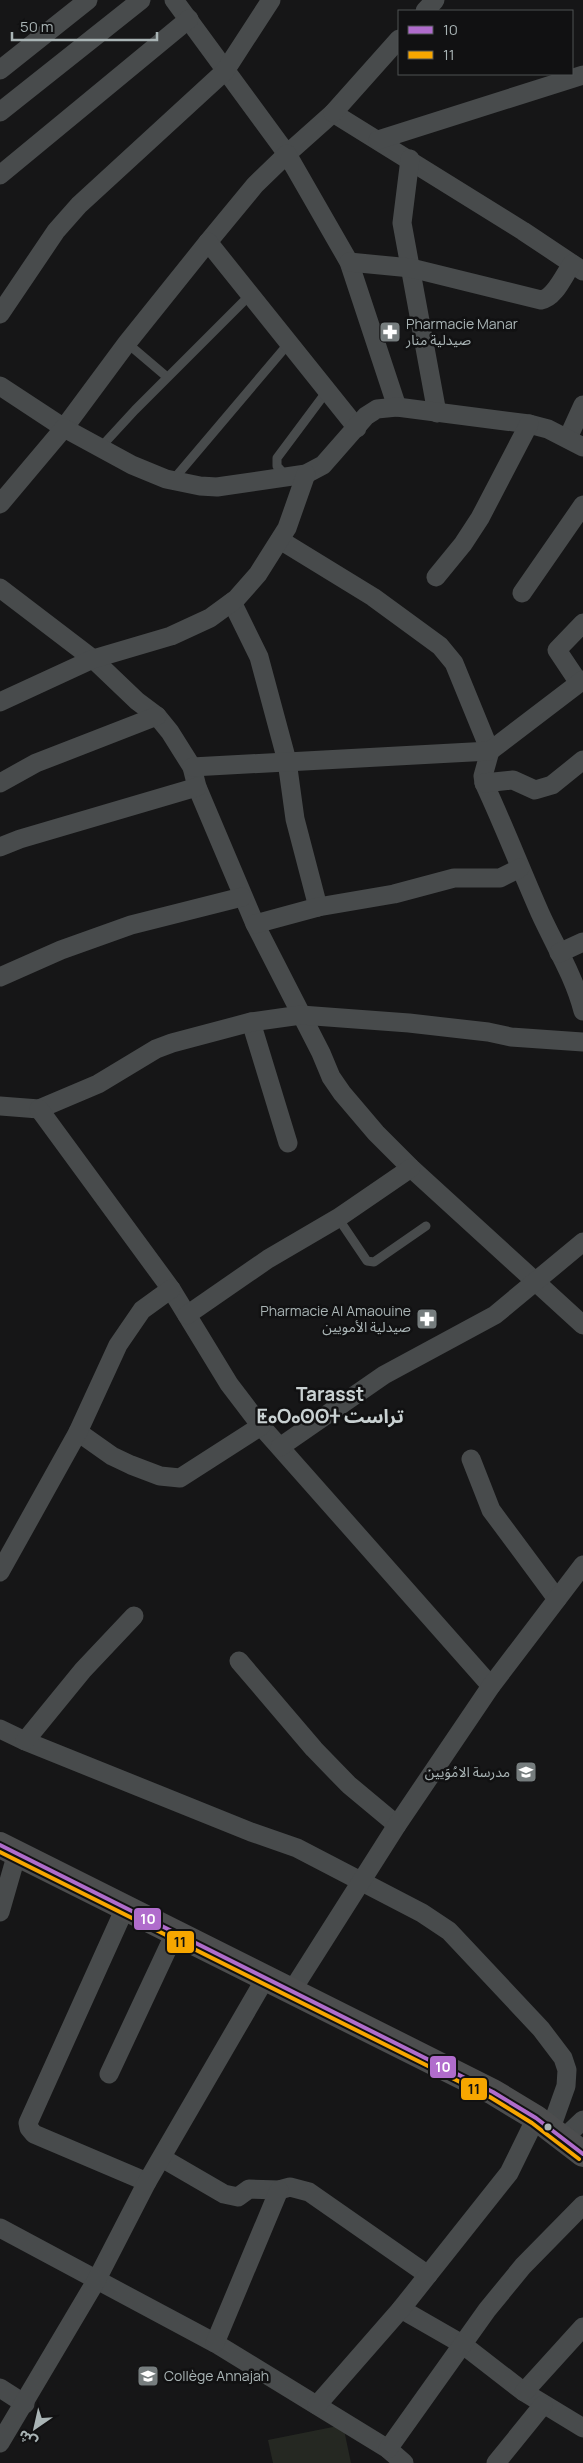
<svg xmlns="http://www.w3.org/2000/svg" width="583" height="2463" viewBox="0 0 583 2463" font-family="Manrope,'Noto Sans Arabic','Noto Sans Tifinagh',sans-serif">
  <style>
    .grass { fill: #252822 }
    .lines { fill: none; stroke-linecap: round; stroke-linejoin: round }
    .lane { stroke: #484b4c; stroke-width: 9 }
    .street { stroke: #484b4c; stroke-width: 19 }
    .secondary { stroke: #4c4d4e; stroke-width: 26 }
    .bus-1-casing { stroke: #111112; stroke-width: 8 }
    .bus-2-casing { stroke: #111112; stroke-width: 8 }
    .bus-1 { stroke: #b06ccc; stroke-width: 4 }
    .bus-2 { stroke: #f7a600; stroke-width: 4 }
    .bus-dot { fill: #a9b4b5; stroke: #111112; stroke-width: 2 }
    .labels { text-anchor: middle; stroke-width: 5; stroke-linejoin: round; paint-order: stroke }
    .poi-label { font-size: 14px; fill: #a9b4b5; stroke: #111112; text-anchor: start }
    .district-label { font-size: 19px; font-weight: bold; fill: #c9d1d2; stroke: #111112 }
    .line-badge { stroke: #111112; stroke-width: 2 }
    .badge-label { font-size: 14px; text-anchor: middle; font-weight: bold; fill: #fff }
    .pale-badge-label { font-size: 14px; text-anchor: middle; font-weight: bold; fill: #111 }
  </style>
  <rect width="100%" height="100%" fill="#161617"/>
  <path class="grass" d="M343,2425L351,2463H273L268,2440Z"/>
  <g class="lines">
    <g class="lane">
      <path d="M127,343L167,377"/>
      <path d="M100,448L135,410L250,295"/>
      <path d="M287,477L277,466V458L327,391"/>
      <path d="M173,480L289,343"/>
      <path d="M338,1218L367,1261L374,1262L426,1226"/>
    </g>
    <g class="street">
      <path d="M174,0L287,154L333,113L523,231L583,271"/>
      <path d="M425,11L435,0"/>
      <path d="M0,70L88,0"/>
      <path d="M0,112L141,0"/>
      <path d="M333,113L399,39"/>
      <path d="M378,140L583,75"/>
      <path d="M410,159L402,223L437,413"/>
      <path d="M0,175L189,19"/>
      <path d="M208,242L255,185L287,154L349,262L397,407"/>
      <path d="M349,262L411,268L541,300C555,298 564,275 572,264"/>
      <path d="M0,314L56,231L79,205L225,71L271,0"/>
      <path d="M0,386L64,428L127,343L208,242L357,428"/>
      <path d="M568,438L583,405"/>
      <path d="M0,504L64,428L132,465L166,479L200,486L217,487L306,474L323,465L366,416L377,409L397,407L529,424L548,429L583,447"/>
      <path d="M280,540L373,597L440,646L454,663L490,751L483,776L484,783C504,826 521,870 540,913C555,946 574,976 583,1011"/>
      <path d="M436,577L463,544L480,518L529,424"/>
      <path d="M0,588L93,659L137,701L157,716L170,732L192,767L197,787L255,924L321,1053L331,1077L342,1093L376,1133L411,1168L583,1325"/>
      <path d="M522,593L583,505"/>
      <path d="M232,602L259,657L287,761L295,819L318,907"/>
      <path d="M579,683L557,650L583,623"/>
      <path d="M0,702L93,659L171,636L210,618L236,599L258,574L287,528L306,474"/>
      <path d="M192,767L490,751L583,680"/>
      <path d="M0,783L36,763L157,716"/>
      <path d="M484,783L513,780L535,790L552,785L583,760"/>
      <path d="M0,847L20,839L197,787"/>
      <path d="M255,924L318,907L394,894L454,878H500L520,868"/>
      <path d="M559,953L583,942"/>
      <path d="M0,977L61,950L131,925L242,897"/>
      <path d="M251,1022L288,1143"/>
      <path d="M0,1106L39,1109L98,1084L156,1049L172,1043L251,1022L301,1015L409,1023L488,1032L511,1037L583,1042"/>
      <path d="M39,1109L171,1289L229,1384L261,1426L491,1686"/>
      <path d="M187,1315L268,1259L338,1218L411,1168"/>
      <path d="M78,1432L112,1456L131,1465L160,1476L180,1478L261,1426"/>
      <path d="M280,1447L384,1375L495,1315L583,1242"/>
      <path d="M471,1459L491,1510L557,1599"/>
      <path d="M0,1572L78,1432L118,1345L142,1310L171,1289"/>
      <path d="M239,1661L314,1749L349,1785L397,1825"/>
      <path d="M0,1729L25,1741L251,1832L297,1848L422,1913L449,1931L541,2029L563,2058L567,2070L566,2086L551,2128"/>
      <path d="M25,1741L83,1670L134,1616"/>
      <path d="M125,1908L28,2123L29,2128L34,2134L147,2182"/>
      <path d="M0,1912L17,1853"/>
      <path d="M291,1992L397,1825L491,1686L583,1565"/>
      <path d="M109,2074L175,1933"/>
      <path d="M564,2138L583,2120"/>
      <path d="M162,2158L224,2194L238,2197L249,2189L279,2190L290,2187L309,2192L428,2275"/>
      <path d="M0,2228L215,2343L388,2449L404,2463"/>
      <path d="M401,2309L462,2344L524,2392L583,2428"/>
      <path d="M215,2343L279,2190"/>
      <path d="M0,2388L25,2404"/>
      <path d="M524,2392L583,2327"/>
      <path d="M317,2405L401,2309L509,2173L536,2118"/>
      <path d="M0,2443L96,2281L147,2182L265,1979"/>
      <path d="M388,2449L487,2310L523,2266L583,2205"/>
      <path d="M496,2463L543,2405"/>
    </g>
    <path class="secondary" d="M0,1845L493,2092L536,2118L583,2154"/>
    <g class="bus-1-casing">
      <path id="bus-1" d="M0,1845L493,2092L536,2118L583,2154"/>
    </g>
    <g class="bus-2-casing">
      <path id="bus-2" d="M0,1852L490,2097L532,2123L579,2159"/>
    </g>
    <use href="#bus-1" class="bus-1"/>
    <use href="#bus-2" class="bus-2"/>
  </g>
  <defs>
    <g id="pharmacy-square" transform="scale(1.125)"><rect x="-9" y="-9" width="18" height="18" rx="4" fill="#767d7e" stroke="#111112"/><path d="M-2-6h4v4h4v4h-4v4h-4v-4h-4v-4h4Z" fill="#fff"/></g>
    <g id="school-square" transform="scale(1.125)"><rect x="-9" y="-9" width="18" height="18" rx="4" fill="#767d7e" stroke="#111112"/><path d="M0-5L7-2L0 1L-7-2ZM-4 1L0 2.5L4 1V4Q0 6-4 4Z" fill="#fff"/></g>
  </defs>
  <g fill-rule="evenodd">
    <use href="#pharmacy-square" x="390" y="332"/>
    <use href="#pharmacy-square" x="427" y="1319"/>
    <use href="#school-square" x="526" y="1772"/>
    <use href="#school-square" x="148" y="2376"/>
  </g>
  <circle class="bus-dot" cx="548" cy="2127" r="4.5"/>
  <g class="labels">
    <g class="poi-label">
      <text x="406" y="329">Pharmacie Manar<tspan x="406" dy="16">صيدلية منار</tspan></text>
      <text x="411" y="1316" text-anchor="end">Pharmacie Al Amaouine<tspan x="411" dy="16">صيدلية الأمويين</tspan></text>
      <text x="510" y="1777" text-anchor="end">مدرسة الامُوَيين</text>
      <text x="164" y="2381">Collège Annajah</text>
    </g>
    <g class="district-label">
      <text x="330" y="1401">Tarasst<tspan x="330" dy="22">ⵟⴰⵔⴰⵙⵙⵜ تراست</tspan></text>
    </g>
  </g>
  <g class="line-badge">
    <rect x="133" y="1907" width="29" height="24" rx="5" fill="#b06ccc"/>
    <rect x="166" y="1930" width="29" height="24" rx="5" fill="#f7a600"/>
    <rect x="429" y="2055" width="28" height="24" rx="5" fill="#b06ccc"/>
    <rect x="460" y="2077" width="28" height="24" rx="5" fill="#f7a600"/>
  </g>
  <g class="badge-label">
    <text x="148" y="1924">10</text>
    <text x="443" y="2072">10</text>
  </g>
  <g class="pale-badge-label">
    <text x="180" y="1947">11</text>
    <text x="474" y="2094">11</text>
  </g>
  <rect x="398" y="10" width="175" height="65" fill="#111112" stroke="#4e5253"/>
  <rect x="408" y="26" width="25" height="8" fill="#b06ccc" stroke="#4e5253"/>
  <text x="443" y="35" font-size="15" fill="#a9b4b5">10</text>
  <rect x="408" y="51" width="25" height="8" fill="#f7a600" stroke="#4e5253"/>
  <text x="443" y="60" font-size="15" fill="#a9b4b5">11</text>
  <g transform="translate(35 2428) rotate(214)" stroke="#111112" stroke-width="4" paint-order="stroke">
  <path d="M0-4L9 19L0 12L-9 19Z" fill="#a9b4b5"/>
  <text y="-8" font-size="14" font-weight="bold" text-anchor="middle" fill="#a9b4b5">ش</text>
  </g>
  <path d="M12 32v8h145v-8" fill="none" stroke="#a9b4b5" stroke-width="2.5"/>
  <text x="20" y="32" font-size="15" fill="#a9b4b5" stroke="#111112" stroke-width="4" paint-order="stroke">50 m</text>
</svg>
